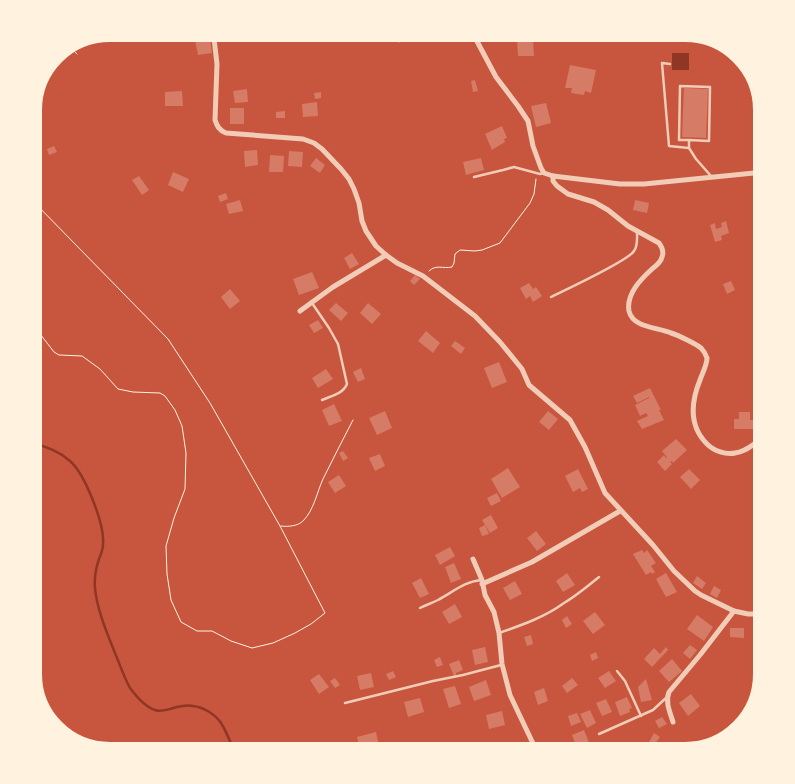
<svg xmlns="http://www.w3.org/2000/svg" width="795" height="784" viewBox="0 0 795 784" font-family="'Roboto Condensed',sans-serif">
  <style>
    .water { fill: #8f3625 }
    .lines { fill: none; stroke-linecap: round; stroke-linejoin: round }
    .stream { stroke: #8f3625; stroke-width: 2.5 }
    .building { fill: #d67c66 }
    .path { stroke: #fff3e0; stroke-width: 1 }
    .service { stroke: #f1ccb7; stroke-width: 2.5 }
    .minor { stroke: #f1ccb7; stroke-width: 5 }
    .rim { fill: none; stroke: #fff3e0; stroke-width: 6 }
  </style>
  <rect width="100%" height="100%" fill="#c8553d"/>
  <rect class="water" x="672" y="53" width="17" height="17"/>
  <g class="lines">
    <path class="stream" d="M30,442C46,447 57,450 70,461C85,474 105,525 103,544C103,550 101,554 99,559C96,568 94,578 95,588C97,610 107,633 115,653C120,665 124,677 130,688C136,696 145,707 155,710C160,712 166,710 170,709C177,707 185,704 193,706C203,707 215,714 221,723C227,732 231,744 235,754"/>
  </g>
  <g class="building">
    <path d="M396,35L402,36L400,43L394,41Z"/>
    <path d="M210,38L212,53L198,55L195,40Z"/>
    <path d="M533,39L534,56H518L517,40Z"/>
    <path d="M570,65L596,70L591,93L585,91L584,95L571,93L572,88H565Z"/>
    <path d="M475,80L478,91L473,92L471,81Z"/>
    <path d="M684,88L708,89L706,138L682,137Z"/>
    <path d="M247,89L248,102L235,103L233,91Z"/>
    <path d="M182,91L183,106H165V92Z"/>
    <path d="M321,92V98L315,99L314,93Z"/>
    <path d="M317,102L318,116L303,117L302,104Z"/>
    <path d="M546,103L551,123L536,127L531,106Z"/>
    <rect x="230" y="108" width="14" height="16"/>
    <path d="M285,111V118H276V112Z"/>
    <path d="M502,126L507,138L504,139L505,142L492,150L485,134Z"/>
    <path d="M54,146L57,152L49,155L47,149Z"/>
    <path d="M257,150L258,165L245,167L244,151Z"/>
    <path d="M289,151L303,152L302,167L288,166Z"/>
    <path d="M270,155L284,156L283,172H269Z"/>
    <path d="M316,158L325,165L320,173L310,166Z"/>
    <path d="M481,158L484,170L466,175L463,162Z"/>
    <path d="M173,172L189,179L183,192L168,185Z"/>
    <path d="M139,176L149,190L142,195L132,180Z"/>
    <path d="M226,193L228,199L220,202L218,196Z"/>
    <path d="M240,200L243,211L229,214L226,204Z"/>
    <path d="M635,200L649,203L647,213L633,210Z"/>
    <path d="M726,221L729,233L721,236L722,240L715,242L710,225L715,223L716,229L722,227L721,223Z"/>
    <path d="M352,253L359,264L350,269L344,258Z"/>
    <path d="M312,272L319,288L299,295L293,279Z"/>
    <path d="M415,275L420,279L414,285L410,281Z"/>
    <path d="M731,281L735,290L727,294L723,284Z"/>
    <path d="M529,283L533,289L536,287L542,296L533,302L530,296L526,299L520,288Z"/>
    <path d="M230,289L240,301L230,309L221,297Z"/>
    <path d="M336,303L348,313L341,321L329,310Z"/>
    <path d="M368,303L381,314L372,324L360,313Z"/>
    <path d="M318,320L323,328L314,333L309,325Z"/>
    <path d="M426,331L440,343L433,353L418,341Z"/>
    <path d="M455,341L465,348L461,354L451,346Z"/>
    <path d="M499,362L507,382L492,388L484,368Z"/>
    <path d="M361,368L365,379L358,382L353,372Z"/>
    <path d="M326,369L333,379L318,388L312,378Z"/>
    <path d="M650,388L661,410H659L664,420L642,429L637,421L648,416L646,413L640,416L635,405L649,398V397L637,403L633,396Z"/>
    <path d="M334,404L342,421L329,426L322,410Z"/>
    <path d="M385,411L392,428L377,435L369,418Z"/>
    <path d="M548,411L558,419L549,430L539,422Z"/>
    <path d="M739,412H750V420H753V429H734V419H739Z"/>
    <path d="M676,439L687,450L673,463L672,461L670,462L672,464L665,471L657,462L664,455L666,458L667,457L662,451Z"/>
    <path d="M343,451L348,458L343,461L339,453Z"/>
    <path d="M380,454L385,466L375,471L369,458Z"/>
    <path d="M508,468L520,487L502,498L491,479Z"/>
    <path d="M578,469L588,489L582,492L580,488L573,492L565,476Z"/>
    <path d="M689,469L700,480L691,489L680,477Z"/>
    <path d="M339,475L346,486L335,493L328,482Z"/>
    <path d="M497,493L501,501L491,506L487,498Z"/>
    <path d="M491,515L498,528L490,533L482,520Z"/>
    <path d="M485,525L489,534L482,536L479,528Z"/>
    <path d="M536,531L546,544L537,551L527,538Z"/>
    <path d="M450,547L455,556L440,565L435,555Z"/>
    <path d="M642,550L644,553L647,550L656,563L651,566L655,572L652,574L651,572L646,575L633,554Z"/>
    <path d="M454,563L461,579L451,583L445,567Z"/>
    <path d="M567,573L575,585L563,592L556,581Z"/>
    <path d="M666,573L677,592L666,597L656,579Z"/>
    <path d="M697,576L706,583L702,589L693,583Z"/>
    <path d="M421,578L429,594L420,598L412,583Z"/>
    <path d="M515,581L522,594L510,600L503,588Z"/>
    <path d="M714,586L721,590L717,598L710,594Z"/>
    <path d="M455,604L462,617L449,624L442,612Z"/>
    <path d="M595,612L605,625L593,634L583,621Z"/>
    <path d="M697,615L713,627L704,641L687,629Z"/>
    <path d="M567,616L572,624L566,628L562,620Z"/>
    <rect x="759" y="621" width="6" height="12"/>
    <path d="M730,628H744V638L730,637Z"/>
    <path d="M531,635L533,644L527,646L524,637Z"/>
    <path d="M690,645L697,650L690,659L683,653Z"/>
    <path d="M485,647L488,662L475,665L472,650Z"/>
    <path d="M666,647L668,650L652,667L644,659L654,648L660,654Z"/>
    <path d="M596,652L598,658L592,661L590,655Z"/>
    <path d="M440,657L443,665L437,667L434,660Z"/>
    <path d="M672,659L682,671L669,682L659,671Z"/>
    <path d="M459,660L463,670L456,673V675L454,676L449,664Z"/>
    <path d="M393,671L396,677L389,680L386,674Z"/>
    <path d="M609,671L616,681L605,688L598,678Z"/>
    <path d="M371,673L374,687L360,690L357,676Z"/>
    <path d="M319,674L329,687L319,694L310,680Z"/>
    <path d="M335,678L340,685L335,688L330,681Z"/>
    <path d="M572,678L578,685L567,693L562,686Z"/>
    <path d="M646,679L652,700L641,702L638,687Z"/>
    <path d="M486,680L491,695L474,701L469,687Z"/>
    <path d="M455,686L461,704L449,708L443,689Z"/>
    <path d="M544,688L548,701L538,705L534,692Z"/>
    <path d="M691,694L700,706L688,716L679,703Z"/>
    <path d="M627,697L632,708L629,709L630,712L620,716L615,702Z"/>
    <path d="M420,698L424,712L408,717L404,702Z"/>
    <path d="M606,699L612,712L602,716L596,703Z"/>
    <path d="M590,710L596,723L587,728L580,714Z"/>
    <path d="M502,711L505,725L489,729L486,715Z"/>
    <path d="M577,713L581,722L571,726L568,716Z"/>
    <path d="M662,717L667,724L659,728L655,721Z"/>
    <path d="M584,730L590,745L578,750L572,735Z"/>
    <path d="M376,732L379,746L360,750L357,737Z"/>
    <path d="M654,733L660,737L654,745L649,742Z"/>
    <path d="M593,747L596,754H582L581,752Z"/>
  </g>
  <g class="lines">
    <g class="path">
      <path d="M68,45L77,54"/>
      <path d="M429,271C436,264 443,269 452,267L454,263L455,254L460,250L475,251L482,250L500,243L530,203L534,194L536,179"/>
      <path d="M30,317L37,330L54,352L59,355L82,356L100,369L118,389L133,392L160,393L165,396L175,410L182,426L186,453L185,489L174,518L166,546L167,574L171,600L181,622L197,631H212L231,641L252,648L273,643L295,633L311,624L325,613L280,526L210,403L168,339L30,198"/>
      <path d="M281,526C288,527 298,526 303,521C314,510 317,492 323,479C333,459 343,439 353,420"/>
    </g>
    <g class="service">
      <path d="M670,64L662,63L669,146L689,148L696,159L711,176"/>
      <path d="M689,140H679L680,86L710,87L709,141L689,140V148"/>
      <path d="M474,177L503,170L514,167L540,174L543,173"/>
      <path d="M551,297C565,290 628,261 634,251C638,246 637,238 637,232"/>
      <path d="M312,303L329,328L338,344L347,384C343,394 331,396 322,400"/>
      <path d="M420,608C426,605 432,603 438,600C453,592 465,581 482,580"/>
      <path d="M499,633C522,625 545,617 564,603C576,596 588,586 599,577"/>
      <path d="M617,671L625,681L641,716"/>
      <path d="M345,703L433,681L463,675L501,665"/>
      <path d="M599,734L653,710L667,697"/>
      <path d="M673,754L692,749"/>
    </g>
    <g class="minor">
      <path d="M213,30L217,64L215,120C217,126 219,130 226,133L303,139L314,143L322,149L341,169L349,179L354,189L359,203L362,221L366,231L376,246L386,255L397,263L423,276L475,316L500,342L522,369L529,385L570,420L585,447L605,493L653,545L674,571L695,591L701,595L734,611L748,614H765"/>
      <path d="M471,30L496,77L518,106L528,121L533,146L541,168L544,173L553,176L620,184H644L765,172"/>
      <path d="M553,176V181L557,186L568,194L594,202L608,210L628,226L659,243C662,247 664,252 662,257C661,262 656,266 652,269C641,279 626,294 629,311C633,328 657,327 671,333C678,335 696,344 701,348C704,351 706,355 707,358C707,365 702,374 700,380C691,402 689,426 707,444C714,451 726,455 735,453C747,452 755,442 765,437"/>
      <path d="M300,311L333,287L386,255"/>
      <path d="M473,559L482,580L485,595L494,612L499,633L502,664L510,695L538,754"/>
      <path d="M482,584L532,562L620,511"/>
      <path d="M673,722C670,712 665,702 669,692L700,655L734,611"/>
    </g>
  </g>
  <path d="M0 0H795V784H0ZM110 39H685A71 71 0 0 1 756 110V674A71 71 0 0 1 685 745H110A71 71 0 0 1 39 674V110A71 71 0 0 1 110 39Z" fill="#fff3e0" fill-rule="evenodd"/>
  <path class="rim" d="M110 39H685A71 71 0 0 1 756 110V674A71 71 0 0 1 685 745H110A71 71 0 0 1 39 674V110A71 71 0 0 1 110 39Z"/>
</svg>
